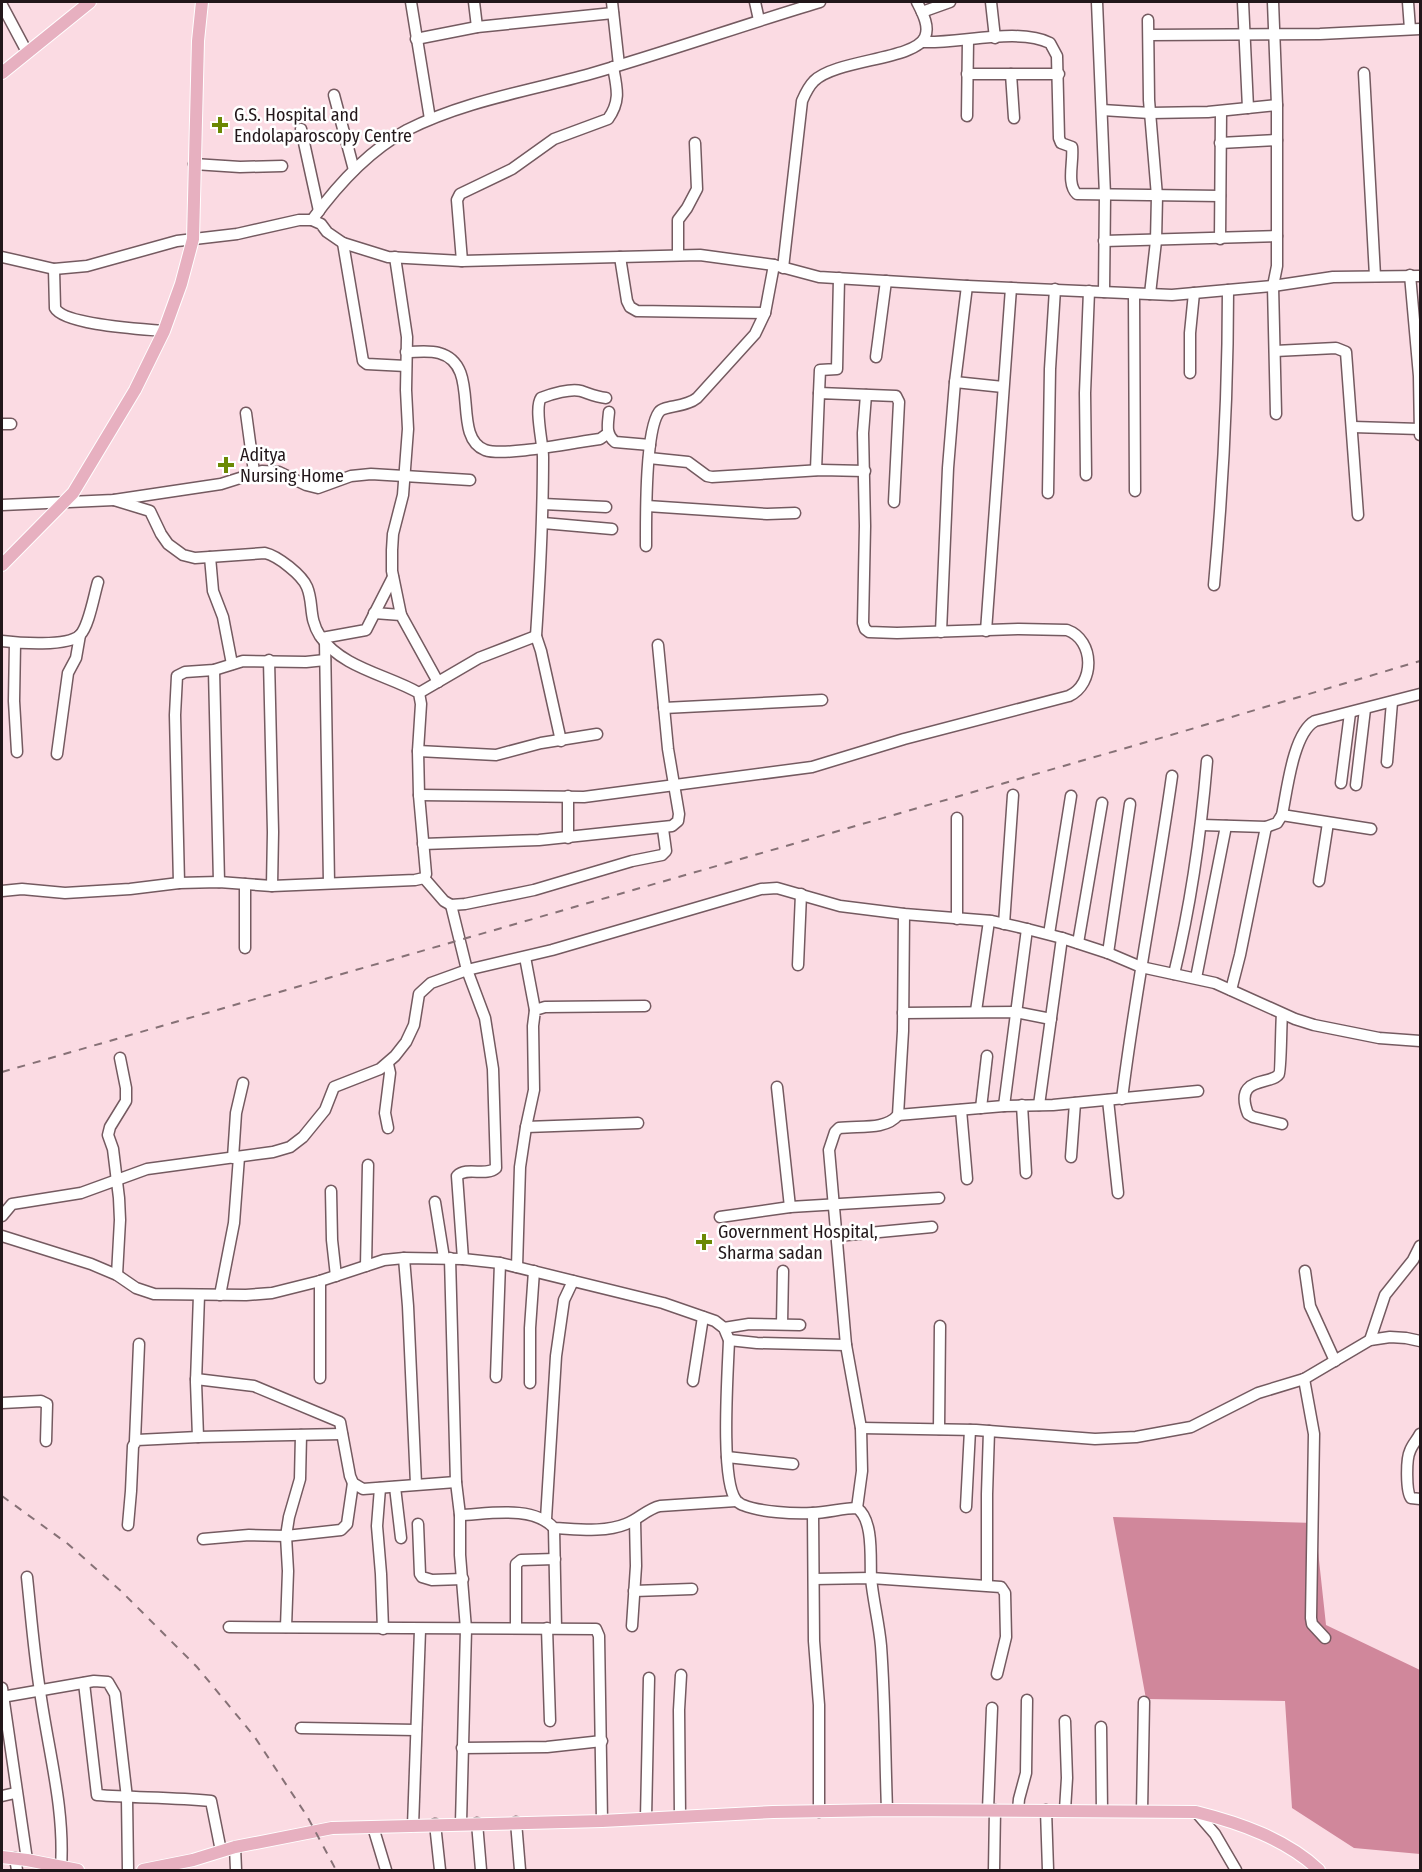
<svg xmlns="http://www.w3.org/2000/svg" width="1422" height="1872" viewBox="0 0 1422 1872" font-family="'Fira Sans Condensed',sans-serif">
  <style>
    .forest { fill: #d0879b }
    .lines { fill: none; stroke-linecap: round; stroke-linejoin: round }
    .minor-casing { stroke: #745a60; stroke-width: 13 }
    .major-casing { stroke: #fff; stroke-width: 14 }
    .minor { stroke: #fff; stroke-width: 10 }
    .major { stroke: #e7b0c0; stroke-width: 12 }
    .rail { stroke: #867176; stroke-width: 2; stroke-dasharray: 8 8; stroke-linecap: butt }
    .poi-dot { fill: #6b8904; stroke: #fff; stroke-width: 2 }
    .labels { text-anchor: middle; stroke-width: 5; stroke-linejoin: round; paint-order: stroke }
    .poi-label { font-size: 18px; fill: #22171a; stroke: #fff; text-anchor: start }
  </style>
  <rect width="100%" height="100%" fill="#fbdbe3"/>
  <path class="forest" d="M1113,1517L1315,1523L1326,1625L1420,1670V1854L1354,1848L1292,1808L1285,1701L1146,1699Z"/>
  <g class="lines">
    <g class="minor-casing">
      <g id="minor">
        <path d="M411,2L430,119"/>
        <path d="M474,2L477,27"/>
        <path d="M612,2L619,65"/>
        <path d="M755,2L759,20"/>
        <path d="M991,2L995,38"/>
        <path d="M1097,2L1105,195L1104,292"/>
        <path d="M1243,2L1248,108"/>
        <path d="M1273,2L1277,105V266L1273,286L1276,414"/>
        <path d="M1408,2L1410,29"/>
        <path d="M2,5L27,52"/>
        <path d="M922,12L950,2"/>
        <path d="M1148,20L1149,100L1157,196L1156,241L1150,294"/>
        <path d="M1149,35L1320,34L1420,29"/>
        <path d="M416,39L477,27L613,13"/>
        <path d="M922,42C959,44 1018,27 1050,43L1057,56L1059,138L1061,143L1072,147C1074,161 1066,184 1077,194L1220,196"/>
        <path d="M1364,73L1375,276"/>
        <path d="M967,74H1059"/>
        <path d="M1011,74L1014,118"/>
        <path d="M334,95L354,170"/>
        <path d="M1102,110L1150,113L1208,112L1277,105"/>
        <path d="M967,116L968,40"/>
        <path d="M301,129L319,211"/>
        <path d="M1220,143L1277,140"/>
        <path d="M194,164L240,167L282,166"/>
        <path d="M312,220C338,184 368,151 407,130C464,101 529,91 590,74C667,52 743,25 820,2"/>
        <path d="M1220,239L1221,112"/>
        <path d="M1104,241L1277,236"/>
        <path d="M343,243L363,361L367,364L406,366"/>
        <path d="M678,255V220L687,208L697,189L695,143"/>
        <path d="M2,257L54,269L87,266L177,241L237,234L299,220H312L321,224L327,232L343,243L388,257L462,261L700,255L774,265L819,277L967,286L1172,295L1273,286L1333,277L1420,276"/>
        <path d="M395,257L407,337L406,390L408,429L403,495L393,534L392,550V571L401,615"/>
        <path d="M620,257L627,301L630,307L637,311L765,313"/>
        <path d="M462,261L457,200L460,194L512,169L554,139L608,119C621,101 617,88 613,67"/>
        <path d="M783,268L802,101C805,94 809,86 814,81C837,59 915,60 925,37C930,26 922,12 917,2"/>
        <path d="M54,269L55,308C64,325 143,329 164,331"/>
        <path d="M1410,275L1419,376L1420,435"/>
        <path d="M1134,294L1135,491"/>
        <path d="M1275,351L1336,348L1346,352L1358,515"/>
        <path d="M406,352C417,352 429,350 439,353C483,365 450,436 485,450C505,457 576,442 600,439L607,434"/>
        <path d="M876,357L886,281"/>
        <path d="M1190,373V333L1194,293"/>
        <path d="M955,382L1003,387"/>
        <path d="M819,393L820,370L837,369L839,278"/>
        <path d="M609,412C608,424 605,434 615,442L650,445"/>
        <path d="M246,413L254,472"/>
        <path d="M2,424H11"/>
        <path d="M1353,427L1420,429"/>
        <path d="M649,458L688,462L707,476L712,477L821,470L865,471"/>
        <path d="M816,470L819,393L896,396L899,402L894,502"/>
        <path d="M1086,475L1085,393L1089,291"/>
        <path d="M1048,493L1050,369L1055,289"/>
        <path d="M543,504L606,507"/>
        <path d="M2,505L114,500L221,484L262,471L279,472L306,485L318,488L351,476L371,474L470,480"/>
        <path d="M647,506L767,514L795,513"/>
        <path d="M543,523L612,529"/>
        <path d="M646,546C646,519 645,431 659,412C664,405 685,408 697,398L755,334L765,313L774,265"/>
        <path d="M210,557L213,591L223,617L232,664"/>
        <path d="M1214,585C1223,487 1228,388 1228,290"/>
        <path d="M374,613L401,615L438,682"/>
        <path d="M986,631L1011,288"/>
        <path d="M941,632L948,468L955,382L967,286"/>
        <path d="M322,638L366,630L393,577"/>
        <path d="M2,641C18,643 68,647 80,635C89,626 94,595 98,582"/>
        <path d="M325,641L329,883"/>
        <path d="M15,643L14,701L17,752"/>
        <path d="M269,660L273,832L272,886"/>
        <path d="M214,670L219,882"/>
        <path d="M419,693L479,658L536,636"/>
        <path d="M664,708L822,700"/>
        <path d="M561,741L541,651L536,636C540,576 543,517 543,457C543,443 534,408 541,398C551,394 571,388 581,391C590,394 596,397 606,398"/>
        <path d="M418,751L496,755L541,743L597,734"/>
        <path d="M57,754L68,673L76,658L80,635"/>
        <path d="M1387,762L1392,702"/>
        <path d="M1341,783L1350,713"/>
        <path d="M1356,785L1365,709"/>
        <path d="M419,795L584,797L812,767L904,739L1069,696C1095,684 1095,640 1067,630L1019,629L897,633L869,632L865,629L863,623L865,526L863,433L866,395"/>
        <path d="M568,796V838"/>
        <path d="M1282,815L1371,829"/>
        <path d="M1202,825L1266,827L1277,823L1282,815C1287,791 1293,733 1315,721L1420,694"/>
        <path d="M423,844L539,840L672,826L678,821L679,814L668,749L658,645"/>
        <path d="M424,878L444,901L451,905L465,904L534,890L632,861L662,855L666,851L663,829"/>
        <path d="M1319,881L1328,823"/>
        <path d="M179,883L175,715L177,676L185,672L214,670L243,661L306,662L325,660"/>
        <path d="M245,884V948"/>
        <path d="M2,891L22,889L65,893L130,889L179,883L219,882L272,886L415,880L424,878L426,874L419,795L418,751L421,704L419,693C388,675 342,668 320,636C308,617 314,604 307,587C302,575 278,556 265,553L195,558L183,555L168,544L161,534L150,511L114,500"/>
        <path d="M451,905L467,970L485,1018L493,1069L496,1168C486,1177 467,1166 457,1176L463,1259"/>
        <path d="M957,919V818"/>
        <path d="M1004,924L1013,795"/>
        <path d="M1049,934L1071,796"/>
        <path d="M1078,943L1102,803"/>
        <path d="M1108,953L1130,804"/>
        <path d="M525,957L535,1010"/>
        <path d="M798,965L801,894"/>
        <path d="M1174,974C1191,904 1201,833 1207,761"/>
        <path d="M1196,978L1226,826"/>
        <path d="M1231,990L1240,955L1266,827"/>
        <path d="M976,1011L989,921"/>
        <path d="M903,1013L1015,1012L1051,1019"/>
        <path d="M1282,1014C1281,1023 1281,1071 1279,1074C1271,1086 1233,1075 1248,1114L1253,1117L1282,1124"/>
        <path d="M777,1087L790,1207"/>
        <path d="M1122,1099C1135,991 1157,884 1172,776"/>
        <path d="M1108,1100L1118,1193"/>
        <path d="M1022,1105L1026,1173"/>
        <path d="M1039,1105L1062,938"/>
        <path d="M1004,1106L1027,929"/>
        <path d="M981,1108L987,1056"/>
        <path d="M961,1110L967,1179"/>
        <path d="M898,1115L1004,1106L1053,1105L1198,1091"/>
        <path d="M526,1127L638,1123"/>
        <path d="M388,1128L385,1113L390,1073L388,1064"/>
        <path d="M1071,1157L1075,1103"/>
        <path d="M233,1158L236,1113L243,1083"/>
        <path d="M331,1191L332,1240L336,1276"/>
        <path d="M435,1202L444,1258"/>
        <path d="M2,1216L12,1204L81,1193L147,1169L273,1152L290,1147L303,1137L325,1110L334,1087L380,1069L395,1056L406,1042L414,1025L419,994L431,983L467,970L552,950L761,889L777,888L840,906L904,914L992,921L1027,929L1062,938L1108,953L1141,967L1215,983L1295,1019L1314,1025L1379,1038L1420,1041"/>
        <path d="M720,1217L790,1207L939,1198"/>
        <path d="M2,1236L91,1264L117,1275L136,1288L154,1294L246,1295L272,1293L320,1281L384,1260L404,1258L463,1259L500,1263L663,1303L715,1321L724,1328L729,1340C728,1370 720,1480 736,1500C736,1501 742,1505 743,1505C760,1512 793,1514 812,1513C827,1513 842,1508 857,1508C874,1520 870,1559 871,1578C873,1600 879,1623 881,1646C885,1700 885,1755 887,1810"/>
        <path d="M837,1236L932,1227"/>
        <path d="M404,1258L408,1306L416,1484"/>
        <path d="M450,1258L456,1482L460,1515V1555L466,1629L461,1823"/>
        <path d="M366,1266L368,1165"/>
        <path d="M517,1267L520,1167L526,1127L534,1090L533,1026L535,1010L545,1007L645,1006"/>
        <path d="M1305,1271L1310,1306L1335,1361"/>
        <path d="M117,1275L120,1220L119,1198L113,1149L108,1135L110,1127L126,1101V1088L120,1058"/>
        <path d="M320,1281V1378"/>
        <path d="M220,1295L234,1223L239,1157"/>
        <path d="M782,1324L783,1271"/>
        <path d="M724,1328L749,1324L800,1325"/>
        <path d="M729,1340L757,1343L846,1345"/>
        <path d="M1370,1340L1385,1295L1413,1260L1420,1246"/>
        <path d="M496,1377L500,1263"/>
        <path d="M196,1379L254,1386L340,1422L350,1476L353,1483L363,1489L456,1482"/>
        <path d="M1304,1379L1314,1434L1311,1618L1312,1624L1325,1638"/>
        <path d="M693,1381L703,1317"/>
        <path d="M530,1383V1328L534,1271"/>
        <path d="M2,1403L41,1401L47,1404L46,1441"/>
        <path d="M861,1428L976,1430L1095,1439L1136,1437L1191,1427L1258,1393L1304,1379L1370,1340L1390,1337L1406,1338L1420,1341"/>
        <path d="M939,1429L940,1326"/>
        <path d="M1420,1434C1417,1440 1412,1445 1410,1451C1406,1459 1406,1492 1411,1498L1420,1499"/>
        <path d="M198,1437L196,1382L199,1295"/>
        <path d="M135,1441L139,1344"/>
        <path d="M727,1457L793,1464"/>
        <path d="M395,1487L401,1538"/>
        <path d="M380,1488L377,1526L381,1574L383,1629"/>
        <path d="M966,1507L970,1430"/>
        <path d="M857,1508L862,1471L861,1428L846,1345L829,1150L835,1132L839,1128C857,1125 885,1131 898,1115L903,1031L904,914"/>
        <path d="M813,1513L814,1641L819,1705V1812"/>
        <path d="M460,1515C488,1514 533,1505 554,1528C577,1529 604,1533 626,1524C639,1519 647,1509 660,1506L736,1501"/>
        <path d="M546,1519L556,1356L564,1300L573,1281"/>
        <path d="M418,1524L420,1574L422,1577L432,1580L463,1579"/>
        <path d="M128,1525L131,1491L133,1446L137,1440L198,1437L342,1434"/>
        <path d="M554,1528L556,1628"/>
        <path d="M203,1539L249,1535L286,1536L341,1530L347,1524L353,1483"/>
        <path d="M27,1577C31,1615 34,1653 40,1691C48,1750 65,1808 61,1868"/>
        <path d="M814,1579L871,1578L1001,1587L1005,1593L1006,1637L997,1674"/>
        <path d="M987,1585V1494L989,1431"/>
        <path d="M634,1591L692,1589"/>
        <path d="M632,1626L636,1566L635,1520"/>
        <path d="M229,1627L596,1629L599,1636L602,1821"/>
        <path d="M286,1627L288,1571L286,1536L289,1517L300,1479L301,1435"/>
        <path d="M516,1628V1564L521,1560L555,1559"/>
        <path d="M547,1628L550,1721"/>
        <path d="M84,1683L97,1795C135,1798 173,1797 211,1801L221,1851"/>
        <path d="M2,1688L27,1860"/>
        <path d="M2,1697L94,1681L108,1682L115,1694L127,1798L128,1870"/>
        <path d="M1065,1721L1067,1778L1065,1810"/>
        <path d="M1101,1727L1102,1811"/>
        <path d="M301,1728L416,1730"/>
        <path d="M462,1748L547,1747L602,1741"/>
        <path d="M2,1796L15,1793"/>
        <path d="M988,1810L992,1708"/>
        <path d="M1018,1810L1019,1799L1026,1773L1027,1700"/>
        <path d="M1046,1810L1048,1870"/>
        <path d="M1142,1811L1144,1702"/>
        <path d="M1196,1812L1215,1834L1236,1870"/>
        <path d="M680,1815L679,1710L681,1675"/>
        <path d="M646,1818L649,1678"/>
        <path d="M516,1822L520,1870"/>
        <path d="M477,1823L481,1870"/>
        <path d="M435,1824L440,1870"/>
        <path d="M413,1826L420,1630"/>
        <path d="M373,1827L386,1870"/>
        <path d="M235,1847L236,1870"/>
        <path d="M15,1858L17,1870"/>
        <path d="M994,1870L995,1810"/>
      </g>
    </g>
    <g class="major-casing">
      <g id="major">
        <path d="M2,73L90,2"/>
        <path d="M2,565L73,493L135,390L164,331L181,284L193,239L198,41L202,2"/>
        <path d="M2,1857L27,1860L78,1870"/>
        <path d="M143,1870L193,1860L235,1847L332,1828L602,1821L773,1812L887,1810L1196,1812C1240,1823 1286,1839 1319,1870"/>
      </g>
    </g>
    <use href="#minor" class="minor"/>
    <use href="#major" class="major"/>
    <g class="rail">
      <path d="M2,1072L1171,735L1420,661"/>
      <path d="M2,1496L68,1544L121,1591L197,1667L254,1736L307,1816L336,1870"/>
    </g>
  </g>
  <g class="poi-dot">
    <path d="M217 116h6v6h6v6h-6v6h-6v-6h-6v-6h6z"/>
    <path d="M223 456h6v6h6v6h-6v6h-6v-6h-6v-6h6z"/>
    <path d="M701 1233h6v6h6v6h-6v6h-6v-6h-6v-6h6z"/>
  </g>
  <g class="labels">
    <g class="poi-label">
      <text x="234" y="121">G.S. Hospital and<tspan x="234" dy="21">Endolaparoscopy Centre</tspan></text>
      <text x="240" y="461">Aditya<tspan x="240" dy="21">Nursing Home</tspan></text>
      <text x="718" y="1238">Government Hospital,<tspan x="718" dy="21">Sharma sadan</tspan></text>
    </g>
  </g>
  <rect width="1422" height="1872" fill="none" stroke="#22171a" stroke-width="6"/>
</svg>
